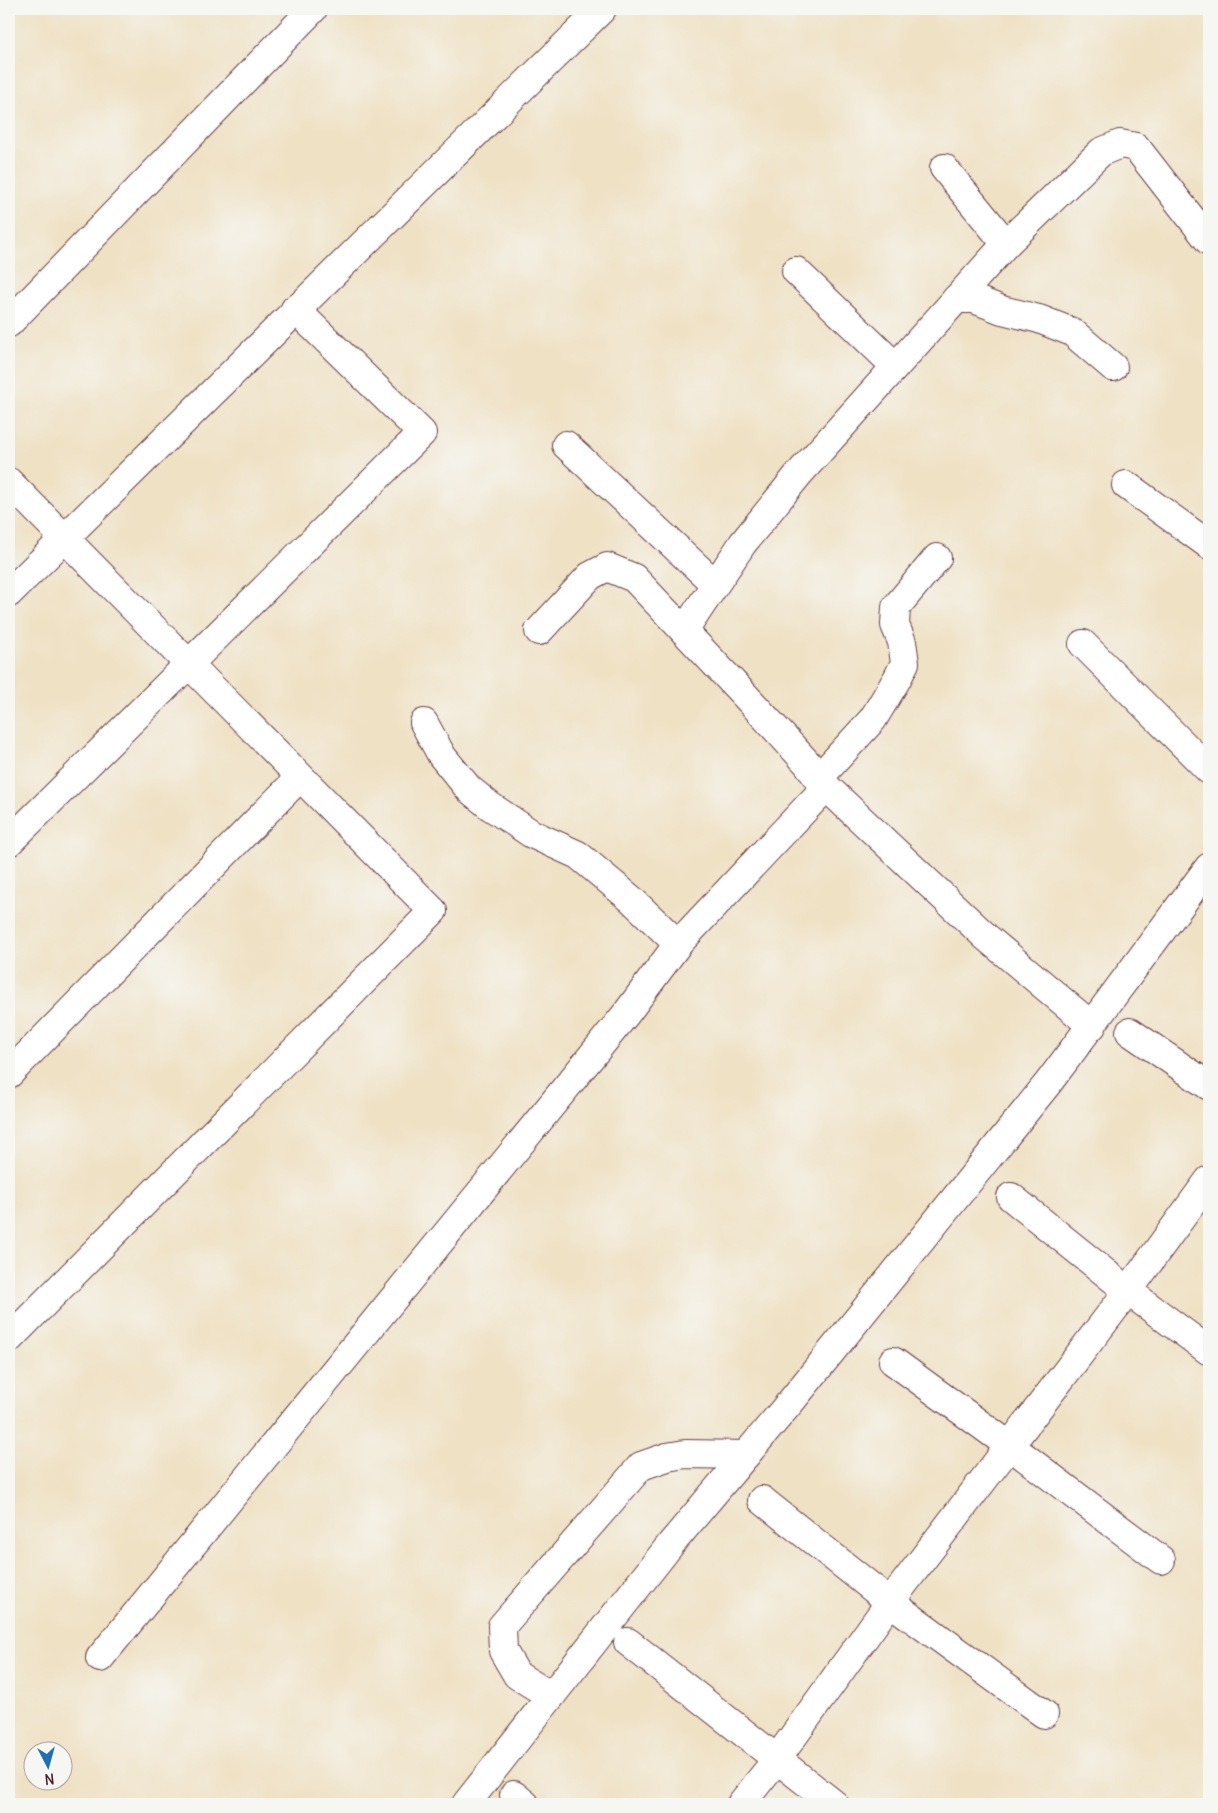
<svg xmlns="http://www.w3.org/2000/svg" width="1218" height="1813" viewBox="0 0 1218 1813" font-family="Delius,sans-serif">
  <style>
    .lines { fill: none; stroke-linecap: round; stroke-linejoin: round }
    .minor-casing { stroke: #633c42; stroke-width: 30 }
    .minor { stroke: #fff; stroke-width: 28 }
  </style>
  <rect width="100%" height="100%" fill="#f6f6f2"/>
  <filter id="ink" filterUnits="userSpaceOnUse"><feTurbulence type="fractalNoise" baseFrequency=".02" numOctaves="2"/><feDisplacementMap in="SourceGraphic" scale="10" xChannelSelector="R" yChannelSelector="G"/><feConvolveMatrix kernelMatrix="1 2 1 2 8 2 1 2 1" color-interpolation-filters="sRGB"/></filter>
  <filter id="wash" filterUnits="userSpaceOnUse"><feTurbulence type="fractalNoise" baseFrequency=".0096" numOctaves="4" result="noise"/><feDisplacementMap in="SourceGraphic" scale="20" xChannelSelector="R" yChannelSelector="G"/><feGaussianBlur stdDeviation="1.12" result="paint"/><feColorMatrix in="noise" values="0 0 0 0 0 0 0 0 0 0 0 0 0 0 0 0 0 1.4 0 .05"/><feComposite in="paint" operator="in"/></filter>
  <g filter="url(#wash)">
    <rect width="100%" height="100%" fill="#efe1c4"/>
  </g>
  <g filter="url(#ink)">
    <g class="lines">
      <g class="minor-casing">
        <g id="minor">
          <path d="M944,168L1006,244"/>
          <path d="M796,271L895,366"/>
          <path d="M956,299H974L1002,310L1039,319L1072,332L1113,367"/>
          <path d="M9,323L313,9"/>
          <path d="M566,445L714,583"/>
          <path d="M9,482L433,911L9,1339"/>
          <path d="M1126,485L1209,545"/>
          <path d="M937,558L896,607L895,625L902,642L905,663L897,679L873,719L818,779L986,937L1092,1026"/>
          <path d="M9,593L602,9"/>
          <path d="M539,631L590,576L607,567L634,578L684,631"/>
          <path d="M1083,644L1209,770"/>
          <path d="M424,723L442,756L469,789L490,806L532,834L578,855L631,899L678,944"/>
          <path d="M818,779L808,764L752,703L684,631L743,543L798,475L1006,244L1101,152L1120,144L1136,147L1209,241"/>
          <path d="M9,842L422,433L295,309"/>
          <path d="M1130,1032L1209,1086"/>
          <path d="M9,1074L300,777"/>
          <path d="M1011,1197L1128,1291L1209,1351"/>
          <path d="M893,1361L1010,1446L1161,1560"/>
          <path d="M762,1500L890,1602L1044,1714"/>
          <path d="M628,1642L834,1804"/>
          <path d="M100,1658L626,1014L678,944L826,787"/>
          <path d="M551,1696L517,1675L503,1651L502,1626L641,1466L667,1457L685,1454L746,1455"/>
          <path d="M514,1795L525,1804"/>
          <path d="M466,1804L671,1544L793,1399L1049,1082L1209,867"/>
          <path d="M741,1804L777,1759L890,1602L1128,1291L1209,1180"/>
        </g>
      </g>
      <use href="#minor" class="minor"/>
    </g>
  </g>
  <rect width="1218" height="1813" fill="none" stroke="#f6f6f2" stroke-width="30"/>
  <g transform="translate(48 1766) rotate(174)"><circle r="24" fill="#f6f6f2" stroke="#b1a0a2"/>
  <path d="M0-4L9 19L0 12L-9 19Z" fill="#1f6fb2"/>
  <text y="-8" font-size="14" font-weight="bold" text-anchor="middle" fill="#4a1f2b">N</text>
  </g>
</svg>
